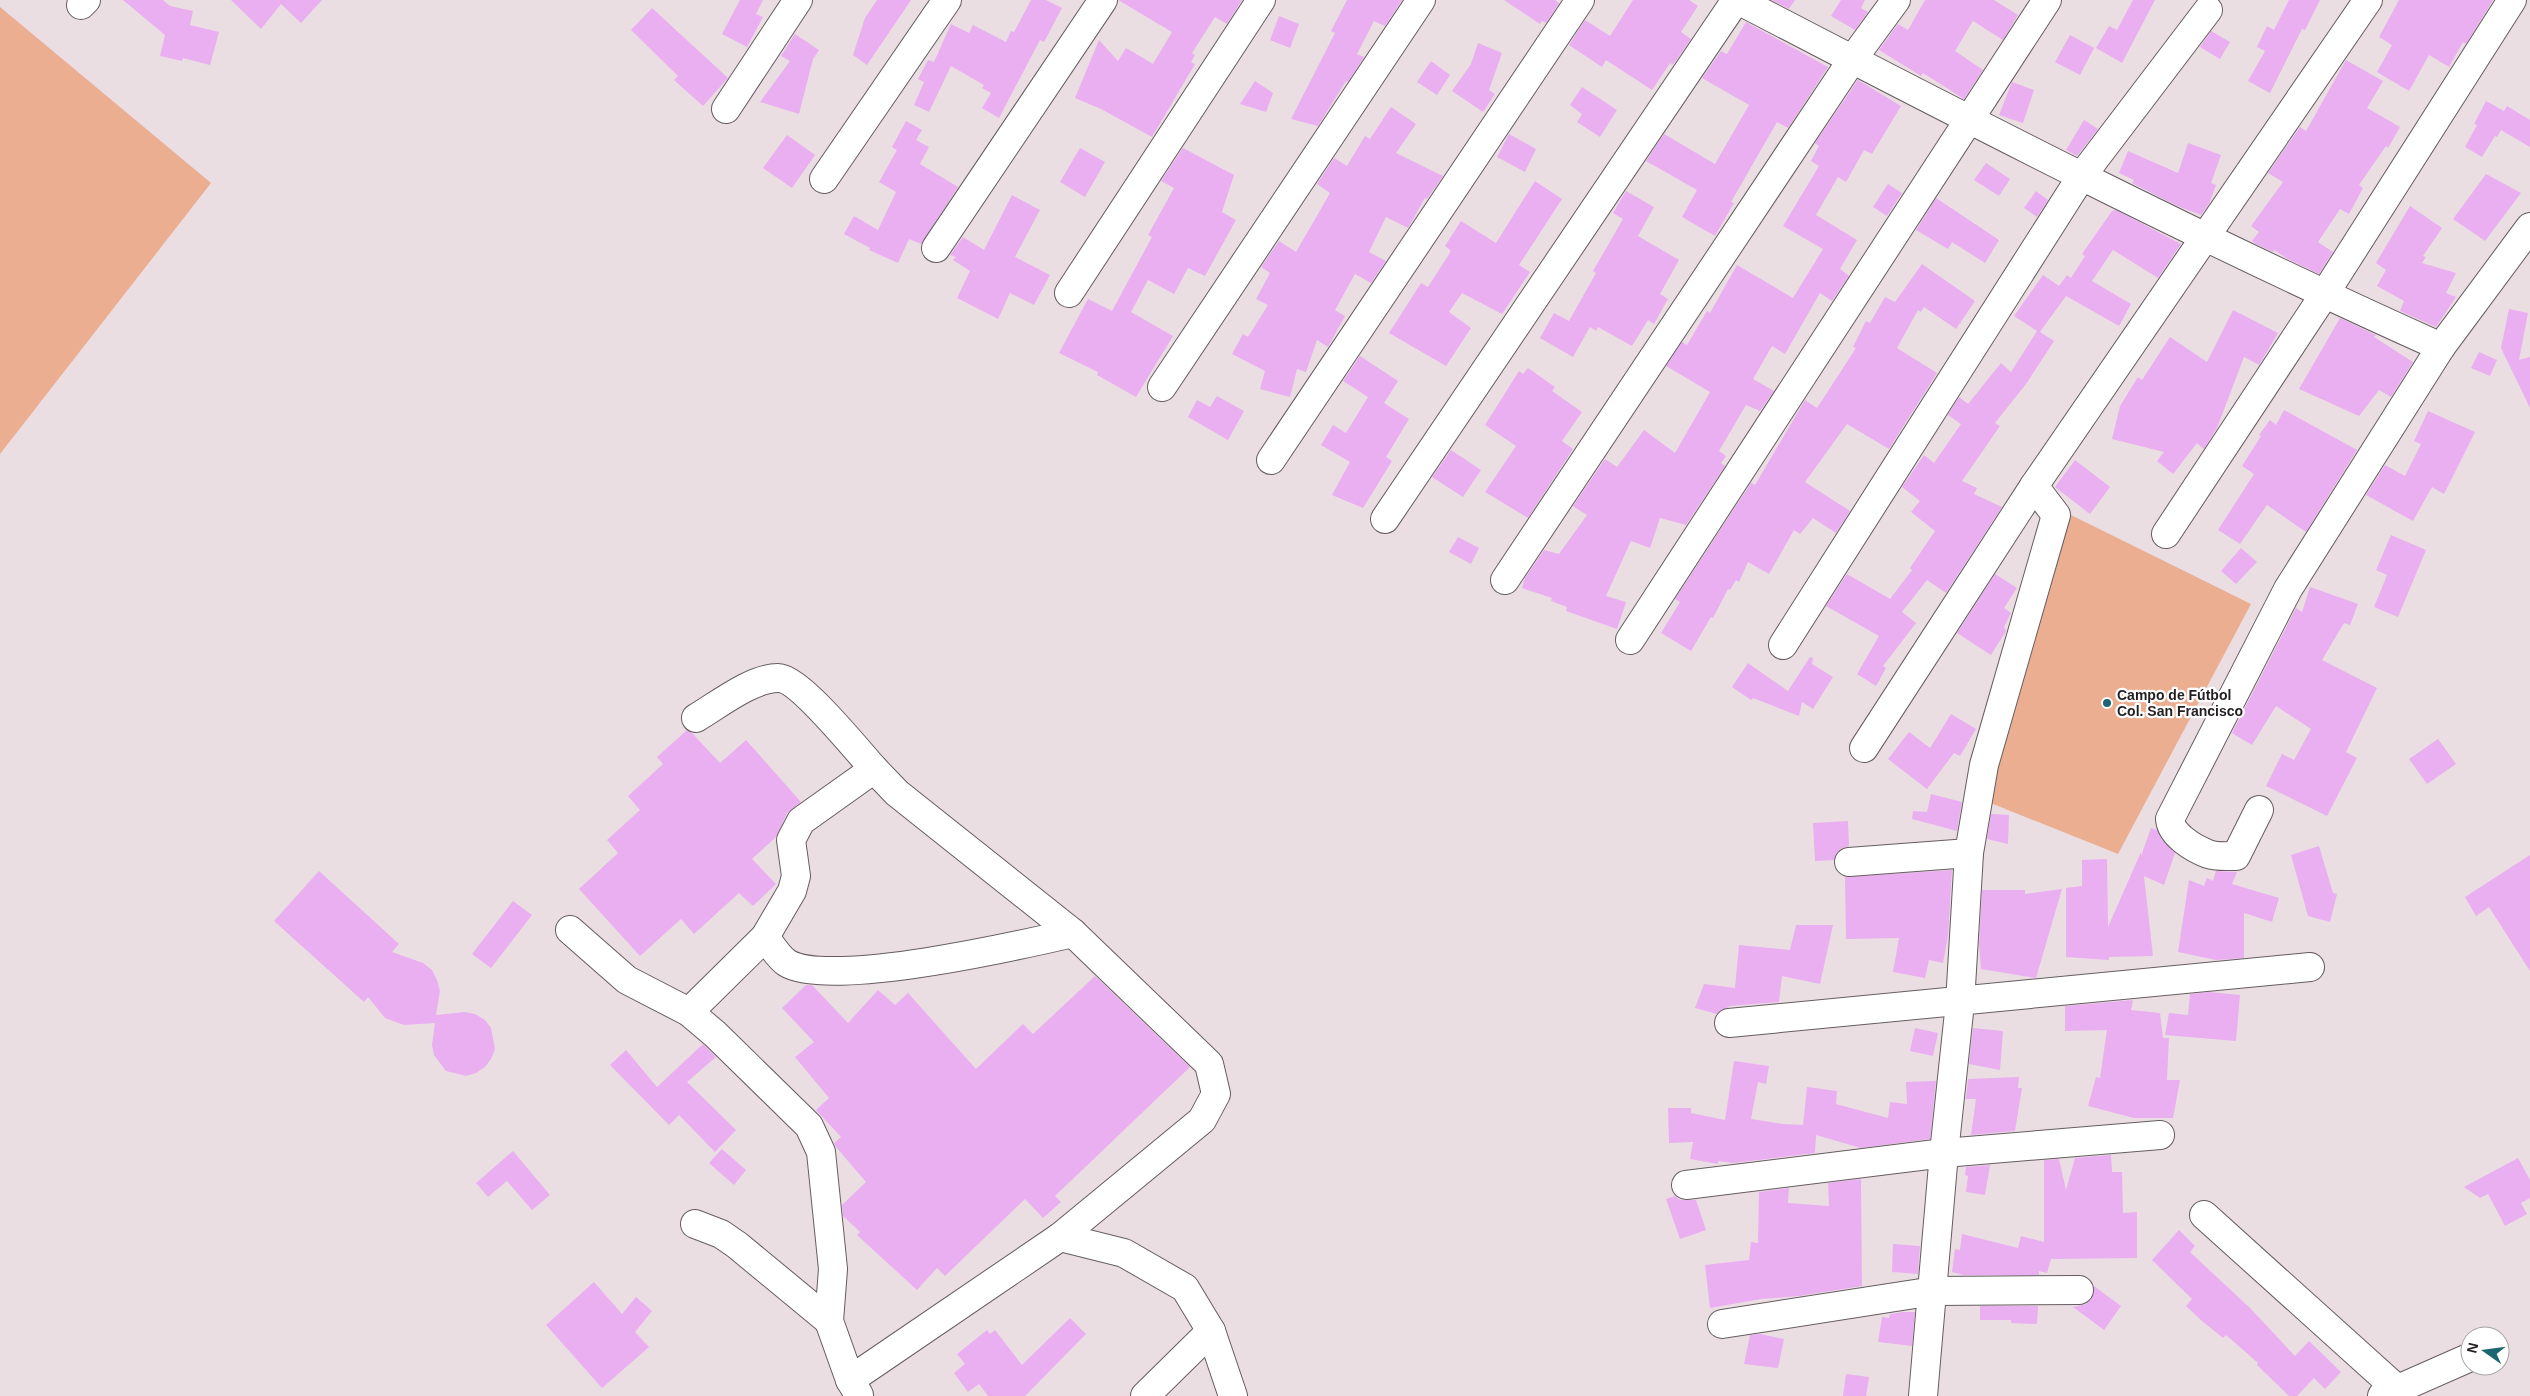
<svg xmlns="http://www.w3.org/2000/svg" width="2530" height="1396" viewBox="0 0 2530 1396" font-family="Helvetica,sans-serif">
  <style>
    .green { fill: #ebae91 }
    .building { fill: #eaaff0 }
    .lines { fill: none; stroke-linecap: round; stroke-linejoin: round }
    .minor-casing { stroke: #665c60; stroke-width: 30 }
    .minor { stroke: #fff; stroke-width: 28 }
    .poi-dot { fill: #1c6572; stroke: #fff; stroke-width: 2 }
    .labels { text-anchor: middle; stroke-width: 4.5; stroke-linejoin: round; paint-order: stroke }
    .poi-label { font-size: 14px; font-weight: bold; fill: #231f21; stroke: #fff; text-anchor: start }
  </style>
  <rect width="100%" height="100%" fill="#eadee3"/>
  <g class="green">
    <path d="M0,7L211,183L0,454Z"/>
    <path d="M2069,514L2251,604L2118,854L1988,802Z"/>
  </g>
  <g class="building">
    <path d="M123,0H163L170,6L193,11L190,25L219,32L210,65L183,58L182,61L160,56L165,35Z"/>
    <path d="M231,0H322L301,23L281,4L261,29Z"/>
    <path d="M740,0H763L756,14L763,17L747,47L722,34Z"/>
    <path d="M877,0H911L867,65L853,55L865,18Z"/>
    <path d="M1031,0H1046L1062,8L1044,42L1040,40L999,118L982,108L991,93L982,88L984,85L951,66L929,112L914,105L924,82L918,79L928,60L934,62L951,24L969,33L973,25L1006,42L1011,31L1014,32Z"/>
    <path d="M1118,0H1242L1227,24L1215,17L1192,53L1195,55L1191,62L1195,64L1152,137L1101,109L1075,98L1099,40L1118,61L1126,48L1153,64L1172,32Z"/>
    <path d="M1347,0H1402L1385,26L1374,21L1357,54L1364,57L1348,82L1346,81L1318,126L1291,119L1335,33L1331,31Z"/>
    <path d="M1504,0H1555L1559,3L1546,23L1542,21L1540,24Z"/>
    <path d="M1633,0H1689L1698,6L1681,32L1691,39L1675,62L1672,65L1670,63L1652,90L1606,60L1602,67L1569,45L1585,20L1610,36Z"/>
    <path d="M1772,0H1795L1789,9Z"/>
    <path d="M1841,0H1865L1861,8L1868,12L1855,30L1831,16Z"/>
    <path d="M1925,0H1994L2018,15L2003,40L1973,21L1955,51L1983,70L1964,99L1923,73L1921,76L1879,50L1898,24L1908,30Z"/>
    <path d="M2133,0H2155L2122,63L2096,48L2109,26L2117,30Z"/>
    <path d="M2289,0H2320L2305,30L2302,29L2270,93L2248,81L2265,51L2257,47L2267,26L2274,30Z"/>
    <path d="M2399,0H2493L2466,44L2463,42L2449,67L2429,55L2409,91L2377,72L2392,45L2379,37Z"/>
    <path d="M652,8L728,78L703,106L674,80L678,76L631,30Z"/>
    <path d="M1279,16L1299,24L1290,48L1270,40Z"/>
    <path d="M1746,22L1828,67L1788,128L1777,122L1731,202L1734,203L1715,236L1682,217L1697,190L1646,161L1664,134L1715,164L1749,105L1702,78L1721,51L1727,54Z"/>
    <path d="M2211,31L2230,42L2220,59L2200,47Z"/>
    <path d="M795,34L819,50L813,59L799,114L760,102L790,61L781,56Z"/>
    <path d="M2070,35L2094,48L2080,75L2055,62Z"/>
    <path d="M1478,43L1502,53L1489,90L1495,94L1483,112L1452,91L1471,64Z"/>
    <path d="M2346,60L2383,81L2367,108L2400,127L2388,148L2386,146L2359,185L2363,188L2349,214L2340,209L2318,242L2333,252L2319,274L2288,259L2274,250L2273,252L2256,244L2252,241L2259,232L2251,226L2283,182L2268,173L2300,127L2306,131Z"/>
    <path d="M1431,61L1450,75L1437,95L1417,82Z"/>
    <path d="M1858,80L1901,106L1872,154L1864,150L1846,182L1838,177L1816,215L1857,240L1840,269L1849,276L1832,301L1820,293L1785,354L1772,346L1753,379L1774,391L1760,411L1746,405L1719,451L1726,456L1721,463L1725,466L1686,525L1660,518L1650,548L1631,541L1606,596L1626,602L1617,629L1566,611L1567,607L1551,601L1552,598L1522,588L1525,578L1544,550L1559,554L1587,515L1573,506L1605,459L1617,467L1644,430L1675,453L1710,392L1666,366L1682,342L1687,345L1707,311L1710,313L1737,265L1793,298L1823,249L1783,226L1819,166L1811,161L1819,146L1815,143Z"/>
    <path d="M1255,81L1273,93L1266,112L1240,104Z"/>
    <path d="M2012,82L2034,90L2023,123L1999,115Z"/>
    <path d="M1582,87L1617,110L1600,137L1577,122L1582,114L1570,105Z"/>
    <path d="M2486,101L2504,111L2507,106L2530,120V147L2501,130L2497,137L2495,136L2482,157L2465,147L2477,125L2474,124Z"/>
    <path d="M1391,107L1416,124L1396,153L1443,176L1427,199L1425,198L1408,228L1386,217L1369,252L1386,261L1371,283L1355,274L1335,310L1345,316L1328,347L1317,340L1306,372L1297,369L1290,397L1260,389L1265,371L1232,354L1243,334L1248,337L1268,305L1256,299L1270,273L1261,267L1279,241L1296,252L1330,193L1317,184L1334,158L1347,166L1365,136L1370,139Z"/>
    <path d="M2084,120L2098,129L2077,156L2066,150Z"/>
    <path d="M906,121L922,130L916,140L929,147L920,164L958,187L921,244L909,239L898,263L869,250L870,248L844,234L854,216L878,230L896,192L879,182L897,150L892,147Z"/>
    <path d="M1509,134L1536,149L1525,172L1497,157Z"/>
    <path d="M787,135L815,155L792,188L763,168Z"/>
    <path d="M2188,143L2221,155L2211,183L2216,185L2209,204L2201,215L2177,206L2132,183L2134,180L2119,173L2128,151L2178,173Z"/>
    <path d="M1080,148L1105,162L1085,197L1060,182Z"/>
    <path d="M1183,148L1234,175L1222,212L1236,220L1205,276L1188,268L1174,294L1148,280L1131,312L1173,336L1136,397L1097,375L1098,372L1059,353L1088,299L1112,311L1152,237L1148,235L1174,188L1161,181Z"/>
    <path d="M1986,163L2010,179L1999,196L1974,180Z"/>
    <path d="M2486,174L2521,193L2485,241L2453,219Z"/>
    <path d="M1535,181L1562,199L1519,265L1530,272L1502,314L1462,293L1449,312L1471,328L1446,366L1389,333L1421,283L1428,287L1451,251L1445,246L1461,221L1496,243Z"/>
    <path d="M1888,184L1902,193L1887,216L1873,207Z"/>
    <path d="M1626,191L1654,207L1638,236L1679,260L1660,294L1668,299L1654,324L1648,320L1632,346L1598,327L1596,331L1590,327L1573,357L1540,338L1554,313L1569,321L1596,273L1593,271L1623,219L1613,213Z"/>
    <path d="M2036,191L2048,200L2037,217L2024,208Z"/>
    <path d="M1012,195L1040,210L1015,257L1050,275L1034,305L1010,293L998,319L957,298L970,271L953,260L956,257L950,255L963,237L984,250Z"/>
    <path d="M1936,198L1999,240L1985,263L1952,242L1948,249L1916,230Z"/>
    <path d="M2410,206L2442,228L2423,256L2426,257L2422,263L2456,273L2446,293L2456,297L2436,327L2400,311L2404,301L2377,286L2386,270L2376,263Z"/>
    <path d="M2116,210L2181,244L2158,278L2113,250L2092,281L2131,304L2119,326L2066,296L2040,332L2054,341L2026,384L1995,423L2000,426L1962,481L1977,488L1974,494L2002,507L1946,593L1927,580L1902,612L1916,623L1883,666L1886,668L1876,686L1857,674L1879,636L1826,606L1847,574L1890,599L1912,570L1910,568L1935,531L1911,512L1920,501L1902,487L1924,455L1934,463L1961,424L1948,415L1959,397L1968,404L2001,363L2011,372L2037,331L2014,316L2043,275L2059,286L2067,275L2071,278L2085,256L2082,254L2112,211Z"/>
    <path d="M1922,264L1975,301L1956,329L1924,307L1921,312L1918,310L1897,348L1937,373L1889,449L1847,424L1805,482L1850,511L1836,533L1813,518L1800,534L1794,530L1769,574L1748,562L1739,582L1736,580L1730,590L1728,589L1713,618L1711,617L1691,651L1661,633L1680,602L1675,599L1751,483L1755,485L1805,400L1817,408L1856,348L1853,347L1866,321L1870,323L1885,297L1895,302Z"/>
    <path d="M2509,309L2528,313L2519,360L2530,357V408L2501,348Z"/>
    <path d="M2233,310L2278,333L2259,365L2244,357L2217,428L2204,449L2197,443L2173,474L2157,461L2164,452L2112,439L2120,406L2138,377L2142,380L2170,337L2207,362Z"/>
    <path d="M2340,318L2376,335L2374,337L2413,362L2391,397L2379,390L2359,416L2299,389Z"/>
    <path d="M2479,352L2497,360L2490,376L2471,368Z"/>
    <path d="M1360,356L1398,381L1384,403L1409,419L1386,457L1392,461L1363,508L1332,495L1350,462L1321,445L1333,425L1346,433L1368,397L1343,381Z"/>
    <path d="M1528,368L1555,387L1552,391L1582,412L1562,441L1573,449L1528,518L1485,492L1516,446L1485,425L1519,371L1523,374Z"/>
    <path d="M1217,396L1244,411L1228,440L1188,417L1197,400L1210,407Z"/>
    <path d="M2284,410L2357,450L2306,532L2267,505L2240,544L2218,530L2254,474L2242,466L2261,436L2259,435L2270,420L2276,425Z"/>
    <path d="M2428,411L2475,432L2444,494L2432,487L2413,521L2366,495L2385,465L2405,476L2421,444L2414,441Z"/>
    <path d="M1451,450L1481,470L1463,497L1432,477Z"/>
    <path d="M2075,460L2110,487L2090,514L2055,487Z"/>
    <path d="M2391,535L2426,550L2398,617L2374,607L2387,575L2376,570Z"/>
    <path d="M1458,537L1479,548L1471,564L1449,552Z"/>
    <path d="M2241,548L2257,562L2236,584L2221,571Z"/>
    <path d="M1995,574L2017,588L2004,608L2011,613L2004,627L2006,631L1991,655L1957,633Z"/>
    <path d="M2310,587L2358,604L2350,625L2344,623L2322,660L2377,688L2346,752L2357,758L2327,816L2266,786L2282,754L2294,760L2311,729L2276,706L2252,745L2232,733L2296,608L2302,612Z"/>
    <path d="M1810,657L1813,658L1812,664L1833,677L1813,709L1802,702L1799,716L1753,698L1751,700L1732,687L1748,663L1788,691Z"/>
    <path d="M1951,714L1976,729L1960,756L1954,753L1927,789L1888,759L1909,732L1930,748Z"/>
    <path d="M687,730L692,733L720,763L746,740L801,802L787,813L776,837L752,859L776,884L753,906L739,893L694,934L681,919L640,956L579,889L618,853L607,840L640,810L628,796L663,764L657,757Z"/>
    <path d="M2438,739L2456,764L2427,784L2409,759Z"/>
    <path d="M1931,794L1962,802L1957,831L1912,819L1913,811L1927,812Z"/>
    <path d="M1991,814L2009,815L2008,844L1987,839Z"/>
    <path d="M1848,821L1849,846L1840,849L1834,860L1815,861L1813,823Z"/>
    <path d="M2151,828L2157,830L2162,840L2175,853L2164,885L2144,876L2153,956L2109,957V960L2066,957V888L2082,886V860L2107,859L2108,927L2141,852V856Z"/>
    <path d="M2319,846L2333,893L2337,894L2330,922L2308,916L2291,855Z"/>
    <path d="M2530,855V971L2489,907L2476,916L2465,897Z"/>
    <path d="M1952,870L1948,936L1943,963L1929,960L1925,978L1893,972L1899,938L1846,939L1845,877Z"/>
    <path d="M319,871L399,944L392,952L423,963L432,970L437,980L440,991L436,1015L465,1012L475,1014L485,1020L491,1028L495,1049L491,1059L485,1067L476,1073L466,1076L446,1071L434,1055L432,1045L435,1023L404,1025L385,1018L368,997L364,1002L274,921Z"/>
    <path d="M2216,871L2237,872L2232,884L2279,898L2272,922L2244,913V958L2216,960L2178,952L2189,880L2204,886L2207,878L2213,881Z"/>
    <path d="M2062,889L2036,978L1981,969L1979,944L1982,890H2025V894Z"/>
    <path d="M513,901L532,915L491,968L472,954Z"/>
    <path d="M1796,925H1833L1820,984L1782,976L1779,1002L1730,1006L1717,1014L1695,1008L1704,984L1735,988L1739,945L1790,950Z"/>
    <path d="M1095,976L1190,1067L1055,1196L1061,1202L1043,1218L1025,1199L945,1276L937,1268L917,1290L857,1235L860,1232L843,1216L842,1205L866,1182L836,1147L834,1143L841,1137L816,1110L829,1098L795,1057L814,1042L782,1008L806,985H812L848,1023L878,990L895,1005L908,993L976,1069L1023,1024L1033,1034Z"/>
    <path d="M2210,992L2240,995L2236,1041L2165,1035L2169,1013L2188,1015L2190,994Z"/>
    <path d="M2133,1000L2131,1010L2160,1013L2163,1038H2169L2167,1080H2180L2173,1118H2134L2088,1106L2096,1077L2100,1078L2107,1030L2065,1031V1006Z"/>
    <path d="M1915,1028L1938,1033L1933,1056L1910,1051Z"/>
    <path d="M1973,1028L2003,1031L2000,1070L1969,1064Z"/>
    <path d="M703,1044L716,1057L687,1082L736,1130L715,1152L679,1115L669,1125L610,1065L626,1050L657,1087Z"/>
    <path d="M1734,1061L1769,1066L1766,1084L1758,1082L1751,1119L1783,1124L1803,1125L1807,1087L1837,1091L1836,1104L1888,1118L1890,1102L1907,1104L1906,1082L1936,1081L1930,1139L1861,1148L1816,1135L1815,1153L1733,1163L1718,1161V1164L1690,1159L1693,1142L1669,1143L1668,1108H1691V1113L1725,1120Z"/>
    <path d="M2019,1077L2018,1088H2022L2015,1131L1971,1135L1976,1099H1966L1968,1079Z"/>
    <path d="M722,1149L746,1170L734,1185L709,1163Z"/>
    <path d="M513,1151L550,1195L532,1210L507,1181L488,1197L476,1183Z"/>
    <path d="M2111,1155L2112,1172H2122L2123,1213L2137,1212V1258L2051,1259L2047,1273L2039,1271V1275H1963L1952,1272L1955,1249L1960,1250L1962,1234L2018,1248L2021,1236L2044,1242V1160L2059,1159L2066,1190L2075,1158Z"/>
    <path d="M2518,1158L2530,1180V1198L2521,1203L2527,1214L2505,1226L2488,1194L2480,1198L2464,1187Z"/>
    <path d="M1990,1165L1985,1195L1966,1192L1968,1176L1965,1175L1966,1167Z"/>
    <path d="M1861,1179L1862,1286L1799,1296L1761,1299L1710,1308L1705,1265L1749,1260L1751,1242L1758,1243L1759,1192L1789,1188L1788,1203L1829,1206L1828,1183Z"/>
    <path d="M1675,1196L1680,1200H1696L1706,1230L1680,1239L1666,1199Z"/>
    <path d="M2179,1230L2195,1246L2190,1252L2250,1308L2295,1356L2309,1341L2341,1372L2325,1389L2314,1378L2297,1396H2289L2257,1365L2258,1363L2226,1335L2223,1338L2202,1321L2186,1306L2192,1299L2152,1260Z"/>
    <path d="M1893,1244L1920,1246L1918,1274L1892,1272Z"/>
    <path d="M594,1282L622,1314L636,1297L652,1311L635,1332L649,1347L602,1388L546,1325Z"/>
    <path d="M2094,1286L2121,1306L2104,1330L2073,1307L2086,1304L2092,1298Z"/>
    <path d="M1980,1306H2038L2037,1324L2011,1323V1320H1980Z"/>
    <path d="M1903,1312H1915L1912,1346L1878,1342L1882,1317L1889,1318L1890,1314Z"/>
    <path d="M1070,1318L1086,1334L1025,1396H988L979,1384L968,1392L954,1373L965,1364L957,1354L987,1330L990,1334L995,1330L1022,1365Z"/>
    <path d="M1760,1334L1784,1339L1778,1368L1744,1364L1750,1335Z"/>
    <path d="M1846,1374L1869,1377L1866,1396H1843Z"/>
  </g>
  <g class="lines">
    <g class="minor-casing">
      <g id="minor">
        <path d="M1738,0C1970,121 2202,240 2441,347"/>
        <path d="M81,5L86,0"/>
        <path d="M726,109L798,0"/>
        <path d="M824,179L947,0"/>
        <path d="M936,248L1103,0"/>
        <path d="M1069,293L1261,0"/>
        <path d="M1162,387L1421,0"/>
        <path d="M1271,460L1580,0"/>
        <path d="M1385,519L1736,0"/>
        <path d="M2166,534L2324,295L2512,0"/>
        <path d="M1505,580L1852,60L1896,0"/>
        <path d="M1630,640L2047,0"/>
        <path d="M1783,645L2081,177L2208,10"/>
        <path d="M696,718C718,705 752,678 778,678C799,678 857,750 874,769"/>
        <path d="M1864,748L2034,486L2368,0"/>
        <path d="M2259,810L2236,856C2227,856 2216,857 2208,854C2193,848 2171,835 2170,819L2288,589L2441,347L2530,227"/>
        <path d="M1849,862L1969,853"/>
        <path d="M570,930L627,980L689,1012L715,1034L809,1126L821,1152L833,1269L829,1321L850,1380L859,1395"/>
        <path d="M765,937L792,891L796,876L791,840L801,821L874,769L897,793L1073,933L1209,1064L1216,1094L1202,1120L1060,1237L850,1380"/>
        <path d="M689,1012L765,937C771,945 779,958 787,963C829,989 1021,945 1073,933"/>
        <path d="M1729,1023L2310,967"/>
        <path d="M1686,1185L1944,1153L2160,1135"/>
        <path d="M2204,1215L2397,1389"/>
        <path d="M695,1224L721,1234L737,1245L829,1321"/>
        <path d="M1060,1237L1124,1253L1185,1288L1211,1331L1233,1396"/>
        <path d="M1722,1324L1934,1291L2079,1290"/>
        <path d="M1145,1396L1211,1331"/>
        <path d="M1923,1396L1944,1153L1960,1003L1969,853L1984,765L2056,515L2034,486"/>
        <path d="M2382,1396L2466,1359"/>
      </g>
    </g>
    <use href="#minor" class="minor"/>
  </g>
  <circle class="poi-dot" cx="2107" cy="703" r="5"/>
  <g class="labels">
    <g class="poi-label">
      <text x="2117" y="700">Campo de Fútbol<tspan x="2117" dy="16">Col. San Francisco</tspan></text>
    </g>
  </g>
  <g transform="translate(2485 1351) rotate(284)"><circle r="24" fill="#ffffff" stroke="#a7a5a6"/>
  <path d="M0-4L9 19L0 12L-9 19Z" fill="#1c6572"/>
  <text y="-8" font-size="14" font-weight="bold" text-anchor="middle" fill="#231f21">N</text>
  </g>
</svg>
